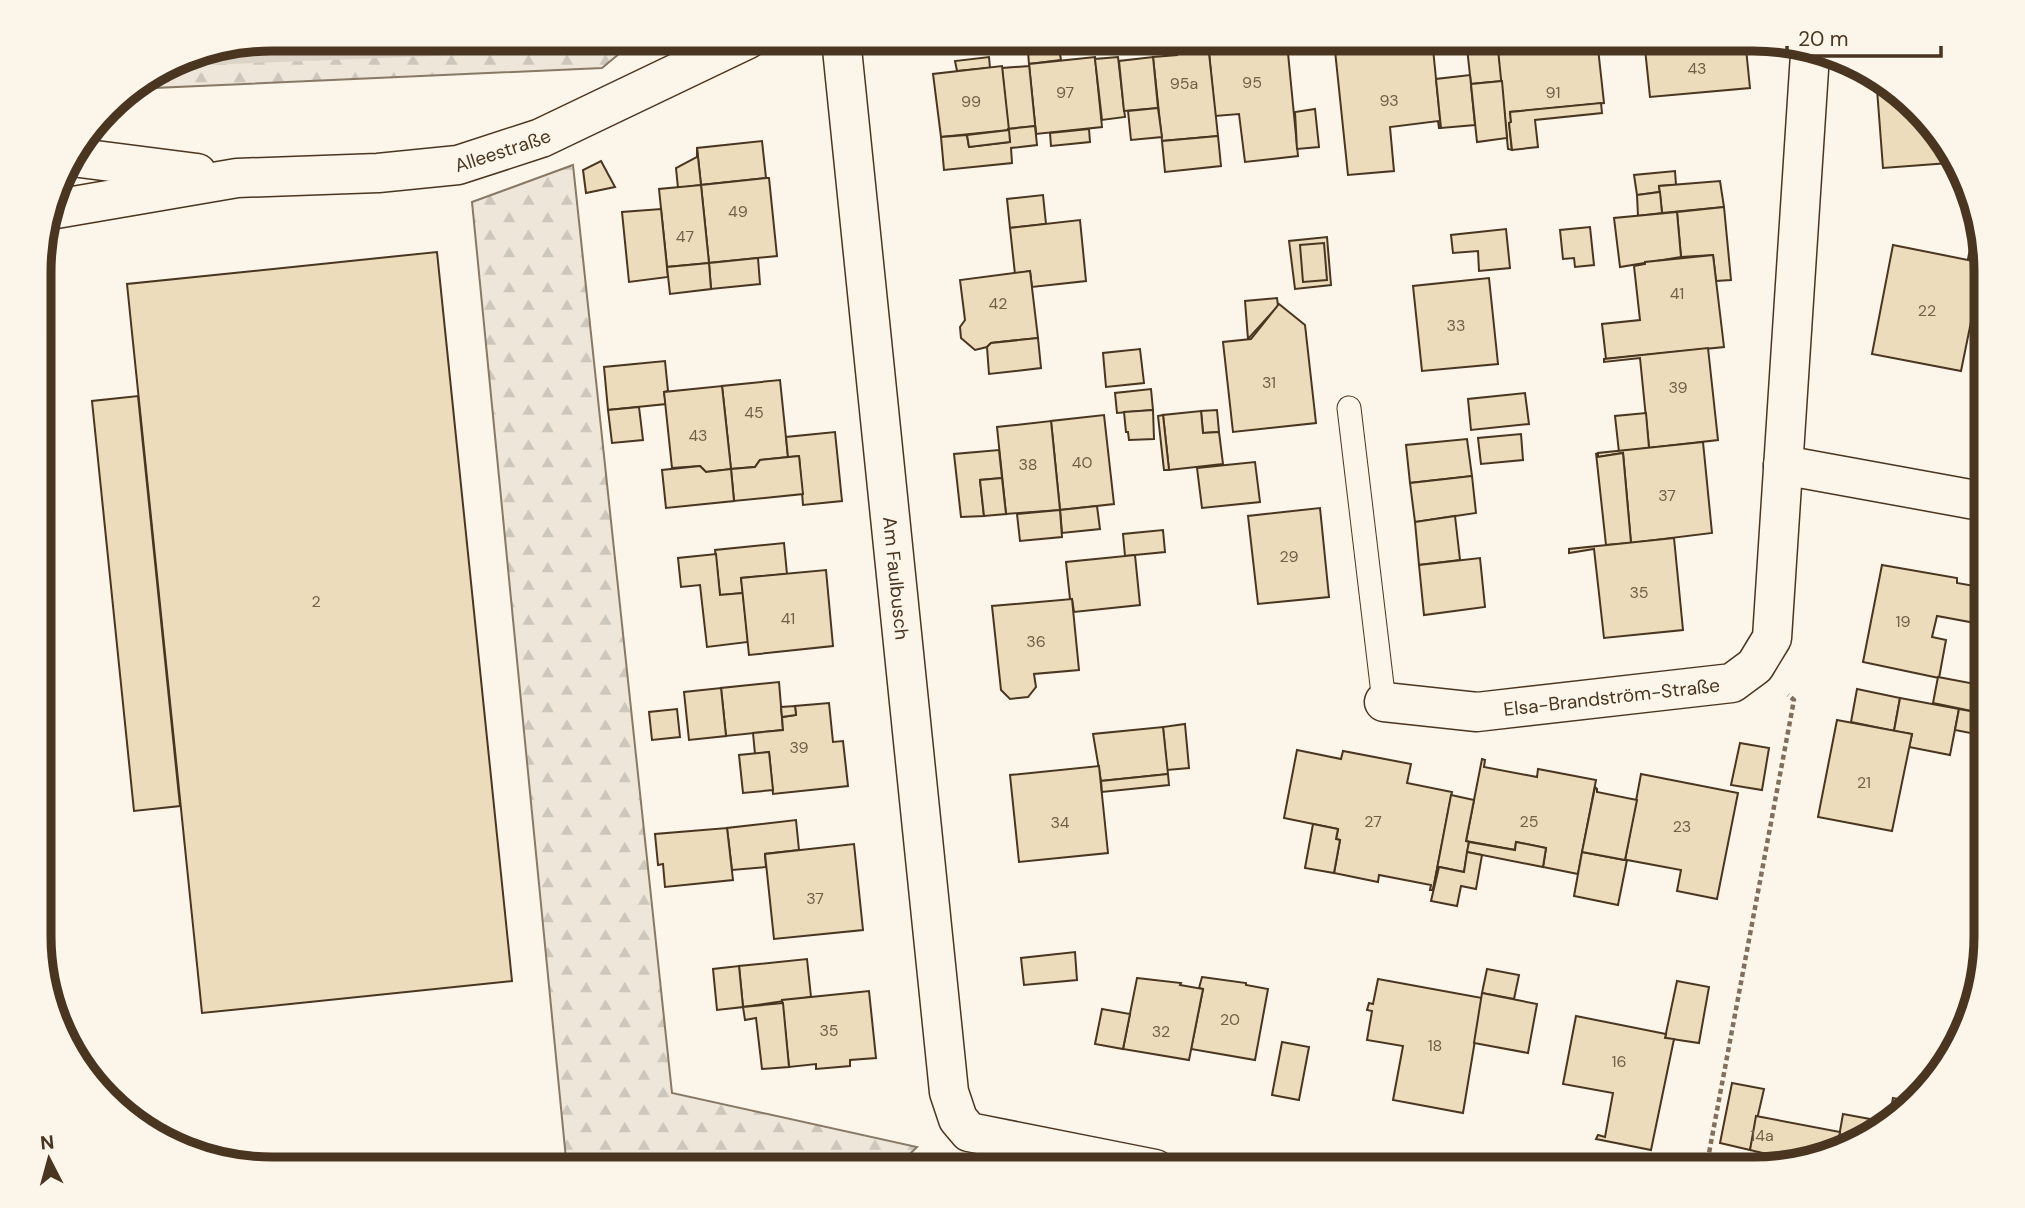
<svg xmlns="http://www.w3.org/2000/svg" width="2025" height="1208" viewBox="0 0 2025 1208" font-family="'DM Sans',sans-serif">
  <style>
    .forest { fill: url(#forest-firs); stroke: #887966; stroke-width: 2 }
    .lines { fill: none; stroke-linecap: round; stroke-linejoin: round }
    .stream { stroke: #dcd4c6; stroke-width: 16 }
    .building { fill: #ecdcbc; stroke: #4a3520; stroke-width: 2 }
    .lane-casing { stroke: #4a3520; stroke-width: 25 }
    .street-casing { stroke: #4a3520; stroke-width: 41 }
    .path { stroke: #7f6f5c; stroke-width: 4.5; stroke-dasharray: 5 3.5; stroke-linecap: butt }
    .lane { stroke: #fbf6e9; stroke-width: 23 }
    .street { stroke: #fbf6e9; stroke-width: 38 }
    .labels { text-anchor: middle; stroke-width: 5; stroke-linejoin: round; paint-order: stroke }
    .number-label { font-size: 16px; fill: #725f47 }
    .street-label { font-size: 19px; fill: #4a3520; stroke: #fbf6e9 }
    .rim { fill: none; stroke: #4a3520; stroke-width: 9 }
  </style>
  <defs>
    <pattern id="forest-firs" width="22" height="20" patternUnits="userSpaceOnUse" patternTransform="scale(1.75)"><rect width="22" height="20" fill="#ede6d9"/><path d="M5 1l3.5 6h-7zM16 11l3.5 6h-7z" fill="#cdc6ba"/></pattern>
  </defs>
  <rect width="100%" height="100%" fill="#fbf6e9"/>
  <g class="forest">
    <path d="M477,39H637L602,68L130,89L183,56L233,46Z"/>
    <path d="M573,165L672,1093L917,1147L894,1169H567L472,202Z"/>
  </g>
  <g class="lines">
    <path class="stream" d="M180,58L615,41"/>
  </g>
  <g class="building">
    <path d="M1263,39L1264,46L1287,43L1298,156L1245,162L1239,114L1215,116L1209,52L1232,49L1231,41Z"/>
    <path d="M1357,39H1432L1441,128H1439L1438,121L1390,127L1394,171L1348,175L1334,41Z"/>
    <path d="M1466,39H1497L1502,81L1471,84Z"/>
    <path d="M1497,39H1597L1604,103L1510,112L1511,122L1509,123L1512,150L1508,149Z"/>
    <path d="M1597,39H1621L1622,50L1599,52Z"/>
    <path d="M1621,39H1644L1645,48L1622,50Z"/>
    <path d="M1644,39H1745L1750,88L1650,97Z"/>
    <path d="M1208,44L1218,136L1162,141L1153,57L1177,55L1176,47Z"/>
    <path d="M1059,48L1061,60L1029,64L1028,52Z"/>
    <path d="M989,57L990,68L957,71L955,61Z"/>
    <path d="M1095,57L1102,127L1036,134L1029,64Z"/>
    <path d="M1118,57L1125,117L1102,120L1095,59Z"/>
    <path d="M1153,57L1158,108L1124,111L1119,61Z"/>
    <path d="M1029,64L1036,134L1035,126L1008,129L1002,68L1029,66Z"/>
    <path d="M1002,66L1009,130L941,137L933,74Z"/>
    <path d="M1470,75L1475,125L1441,128L1436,79Z"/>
    <path d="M1876,76L1947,143L1949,163L1883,168Z"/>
    <path d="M1502,81L1507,138L1477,142L1471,84Z"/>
    <path d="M1601,103L1602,113L1535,120L1538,147L1512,150L1509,123L1511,122L1510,112Z"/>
    <path d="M1158,108L1162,137L1131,140L1128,111Z"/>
    <path d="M1315,109L1319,147L1297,149L1295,112Z"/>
    <path d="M1035,126L1037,145L1011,148L1012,163L944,170L941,137L967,135L969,147L1010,142L1008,129Z"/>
    <path d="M1089,129L1090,142L1051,146L1050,133Z"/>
    <path d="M1009,130L1010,142L969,147L967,135Z"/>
    <path d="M1218,136L1221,166L1165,172L1162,141Z"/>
    <path d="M762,141L766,178L701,185L697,148Z"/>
    <path d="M697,148L701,185L678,188L676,168L697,157Z"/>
    <path d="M601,161L615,187L586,193L583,170Z"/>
    <path d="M1675,171L1676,185L1659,186L1660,192L1637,195L1634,175Z"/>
    <path d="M766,178H769L777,256L709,263L701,185Z"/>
    <path d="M1720,181L1724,207L1662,213L1659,186Z"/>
    <path d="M701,185L709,263L667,267L659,189Z"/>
    <path d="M1660,192L1662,213L1638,216L1637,195Z"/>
    <path d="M1043,195L1046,224L1010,228L1007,199Z"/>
    <path d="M1724,207L1731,280L1716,281L1713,255L1681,257L1677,212Z"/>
    <path d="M661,209L668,277L629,282L622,212Z"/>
    <path d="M1677,212L1681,257L1620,267L1614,218Z"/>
    <path d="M1080,220L1086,281L1032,287L1030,271L1015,274L1010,228Z"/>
    <path d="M1975,223L1986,256V263L1968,259Z"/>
    <path d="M1590,227L1594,265L1575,267L1574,258L1563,259L1560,230Z"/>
    <path d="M1506,229L1510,268L1479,271L1478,251L1453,253L1451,235Z"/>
    <path d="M1327,237L1331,285L1295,289L1289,241Z"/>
    <path d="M1324,243L1327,280L1303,282L1300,245Z"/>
    <path d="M1893,245L1983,263L1961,371L1872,354Z"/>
    <path d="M437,252L512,981L202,1013L127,284Z"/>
    <path d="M1713,255L1724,347L1606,359L1602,324L1640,320L1634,266L1645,264V262Z"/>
    <path d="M758,258L760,284L711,289L709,263Z"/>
    <path d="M709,263L711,289L670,294L667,267Z"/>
    <path d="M1030,271L1038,338L991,343L987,347L975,350L961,338L960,327L965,320L960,280Z"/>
    <path d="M1489,278L1498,364L1422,371L1413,286Z"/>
    <path d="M1277,298L1278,306L1248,339L1245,301Z"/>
    <path d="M1279,304L1305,325L1316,423L1233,432L1223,342L1251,339Z"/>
    <path d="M1038,338L1041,368L989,374L987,347L991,343Z"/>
    <path d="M1708,348L1718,440L1649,448L1640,358L1604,362V359Z"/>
    <path d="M1140,349L1144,383L1106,387L1103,353Z"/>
    <path d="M665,361L668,391L664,392L666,404L608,410L604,367Z"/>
    <path d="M780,380L788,457L760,460L755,467L731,469L722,386Z"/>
    <path d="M722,386L731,469L706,472L700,466L672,468L664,392Z"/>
    <path d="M1151,389L1153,410L1117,413L1115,393Z"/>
    <path d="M1525,393L1529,424L1471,430L1468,399Z"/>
    <path d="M138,396L180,806L134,811L92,401Z"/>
    <path d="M639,407L643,440L612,443L608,410Z"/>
    <path d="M1153,410L1154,439L1129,440L1128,432H1126L1124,412Z"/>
    <path d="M1217,410L1219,432L1203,433L1201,411Z"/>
    <path d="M1201,411L1203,433L1219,432L1223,464L1169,470L1163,415Z"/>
    <path d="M1646,413L1649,448L1619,452L1615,416Z"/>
    <path d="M1104,415L1114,504L1060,510L1051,421Z"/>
    <path d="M1163,415L1169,470H1164L1158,416Z"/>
    <path d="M1051,421L1060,510L1006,514L997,427Z"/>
    <path d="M835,432L842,501L803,505L799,456L788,457L786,437Z"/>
    <path d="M1521,434L1523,460L1481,464L1478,438Z"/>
    <path d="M1467,439L1472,476L1410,483L1406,445Z"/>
    <path d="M1703,442L1712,533L1631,543L1623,453L1598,457V453Z"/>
    <path d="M999,450L1002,478L980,480L984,516L961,517L954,454Z"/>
    <path d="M1596,453L1598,457L1623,453L1631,543L1606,545Z"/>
    <path d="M799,456L803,494L734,501L731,469L755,467L760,460Z"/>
    <path d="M1255,462L1260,502L1202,508L1197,468Z"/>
    <path d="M700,466L706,472L731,469L734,501L666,508L662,470Z"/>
    <path d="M1472,476L1476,513L1415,522L1410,483Z"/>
    <path d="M1002,478L1006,514L984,516L980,480Z"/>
    <path d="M1097,506L1100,529L1062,533L1060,510Z"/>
    <path d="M1320,508L1329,597L1258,604L1248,516Z"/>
    <path d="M1060,510L1062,537L1020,541L1017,514Z"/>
    <path d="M1455,516L1460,560L1419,565L1415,522Z"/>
    <path d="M1163,530L1165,552L1125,556L1123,534Z"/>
    <path d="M1674,538L1683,630L1604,638L1594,549L1569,553V549Z"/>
    <path d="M784,543L787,574L741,578L743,593L720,595L715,550Z"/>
    <path d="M716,554L720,595L743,593L748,642L707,647L700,585L681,587L678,558Z"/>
    <path d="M1135,555L1140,605L1074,612L1072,599H1070L1066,562Z"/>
    <path d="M1480,558L1485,607L1424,615L1419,565Z"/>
    <path d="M1882,565L1957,578V583L1986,588V625L1937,616L1932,637L1946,640L1939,678L1863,662Z"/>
    <path d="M826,570L833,646L749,655L741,578Z"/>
    <path d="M1072,599L1079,670L1034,674L1036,687L1028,697L1010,699L1001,690L992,606Z"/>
    <path d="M1938,677L1986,686V714L1933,703Z"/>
    <path d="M779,682L783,730L726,736L721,688Z"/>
    <path d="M721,688L726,736L689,740L684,692Z"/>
    <path d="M1857,689L1900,698L1894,731L1851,722Z"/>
    <path d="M1900,698L1959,709L1950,755L1909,747L1912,734L1894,731Z"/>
    <path d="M829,703L833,742L843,741L848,786L773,794L769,752L755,754L753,733L783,730L782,717L796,715L795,706Z"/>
    <path d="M795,706L796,715L782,717L781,707Z"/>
    <path d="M677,709L680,737L652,740L649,712Z"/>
    <path d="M1959,709L1986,714V736L1955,730Z"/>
    <path d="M1837,720L1912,734L1892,831L1818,817Z"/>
    <path d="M1185,724L1189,768L1167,770L1163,727Z"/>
    <path d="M1163,727L1168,774L1101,781L1093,734Z"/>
    <path d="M1740,743L1769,748L1762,790L1731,785Z"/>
    <path d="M1297,750L1341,759L1343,751L1411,764L1407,783L1452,792L1433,890H1430L1431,885L1379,875L1378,882L1334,873L1340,840L1336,839L1338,829L1284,818Z"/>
    <path d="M769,752L773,790L743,793L739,755Z"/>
    <path d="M1482,759L1485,760L1484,767L1537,777L1538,769L1596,780L1578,874L1543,867L1546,848L1516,842L1515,850L1466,841Z"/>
    <path d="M1099,766L1108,853L1019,862L1010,775Z"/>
    <path d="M1168,774L1169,785L1102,792L1101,781Z"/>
    <path d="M1641,774L1738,793L1717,899L1677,891L1681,870L1627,860L1618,905L1574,896L1582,852L1625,860Z"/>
    <path d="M1595,787L1597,789V792L1637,800L1625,860L1582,852Z"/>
    <path d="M1451,795L1474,800L1466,841L1469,842L1464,872L1439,867L1433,890Z"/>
    <path d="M796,820L799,850L765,854L766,867L732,870L727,828Z"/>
    <path d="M1313,824L1338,829L1336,839L1340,840L1334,873L1305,868Z"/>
    <path d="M727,828L733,880L665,887L663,864L658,865L655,834Z"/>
    <path d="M1469,842L1515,850L1516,842L1546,848L1543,867L1467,852Z"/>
    <path d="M854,844L863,930L774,939L765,854Z"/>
    <path d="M1467,852L1482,855L1476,889L1461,886L1457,906L1431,901L1439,867L1464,872Z"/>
    <path d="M1075,952L1077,980L1024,985L1021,958Z"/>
    <path d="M807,959L811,997L743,1007L739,966Z"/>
    <path d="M739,966L743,1007L717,1010L713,969Z"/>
    <path d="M1487,969L1519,975L1514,999L1482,993Z"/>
    <path d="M1202,977L1246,983V985L1268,989L1255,1060L1191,1049L1203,989L1199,988Z"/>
    <path d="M1137,978L1181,983L1180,985L1203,989L1189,1060L1123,1049Z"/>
    <path d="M1378,979L1482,998L1463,1113L1393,1100L1403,1046L1367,1040L1372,1011L1367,1010L1369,1003L1373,1004Z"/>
    <path d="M1677,981L1709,987L1699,1043L1665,1038Z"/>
    <path d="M869,991L876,1058L850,1060V1066L816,1069V1064L789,1067L782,1000Z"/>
    <path d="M1482,993L1537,1004L1528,1053L1474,1043Z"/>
    <path d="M783,1003L789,1067L762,1069L756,1018L745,1020L743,1007Z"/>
    <path d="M1102,1009L1130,1014L1123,1049L1095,1044Z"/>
    <path d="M1576,1016L1666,1034L1665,1038L1674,1039L1651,1150L1596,1139L1598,1135L1605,1137L1613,1093L1563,1084Z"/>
    <path d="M1282,1042L1309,1047L1299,1100L1272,1095Z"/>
    <path d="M1732,1083L1764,1089L1750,1150L1720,1143Z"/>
    <path d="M1893,1098L1908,1101L1889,1119Z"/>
    <path d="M1843,1114L1886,1122L1870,1138L1837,1148Z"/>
    <path d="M1756,1116L1840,1132L1837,1148L1764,1169L1767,1154L1750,1150Z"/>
  </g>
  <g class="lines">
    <g class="lane-casing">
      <path id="lane" d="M1349,408L1384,702"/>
    </g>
    <g class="street-casing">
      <g id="street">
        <path id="s1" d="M841,39L949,1092L958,1119L969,1132L1155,1169"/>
        <path d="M72,157L197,173"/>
        <path id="s2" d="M50,210L237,178L378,173L458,165L541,138L748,39"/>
        <path d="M1783,465L1986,502"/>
        <path id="s3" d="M1384,702L1477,712L1732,683L1755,666L1772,638L1810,54"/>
      </g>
    </g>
    <path class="path" d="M1706,1169L1794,700L1788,695"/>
    <use href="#lane" class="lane"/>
    <use href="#street" class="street"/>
  </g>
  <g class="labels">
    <g class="number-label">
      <text x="1697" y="74">43</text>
      <text x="1252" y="88">95</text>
      <text x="1184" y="89">95a</text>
      <text x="1065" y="98">97</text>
      <text x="1553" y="98">91</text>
      <text x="1389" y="106">93</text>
      <text x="971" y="107">99</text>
      <text x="738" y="217">49</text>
      <text x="685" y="242">47</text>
      <text x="1677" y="299">41</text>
      <text x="998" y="309">42</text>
      <text x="1927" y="316">22</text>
      <text x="1456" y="331">33</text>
      <text x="1269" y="388">31</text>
      <text x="1678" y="393">39</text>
      <text x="754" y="418">45</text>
      <text x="698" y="441">43</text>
      <text x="1082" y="468">40</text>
      <text x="1028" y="470">38</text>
      <text x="1667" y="501">37</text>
      <text x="1289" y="562">29</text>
      <text x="1639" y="598">35</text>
      <text x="316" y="607">2</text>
      <text x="788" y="624">41</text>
      <text x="1903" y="627">19</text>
      <text x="1036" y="647">36</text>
      <text x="799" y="753">39</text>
      <text x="1864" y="788">21</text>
      <text x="1373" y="827">27</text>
      <text x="1529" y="827">25</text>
      <text x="1060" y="828">34</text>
      <text x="1682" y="832">23</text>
      <text x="815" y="904">37</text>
      <text x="1230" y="1025">20</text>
      <text x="829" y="1036">35</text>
      <text x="1161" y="1037">32</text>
      <text x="1435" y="1051">18</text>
      <text x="1619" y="1067">16</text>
      <text x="1762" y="1141">14a</text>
    </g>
    <g class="street-label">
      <text dy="7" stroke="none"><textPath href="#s2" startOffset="458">Alleestraße</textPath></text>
      <text dy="7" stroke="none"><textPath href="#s1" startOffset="542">Am Faulbusch</textPath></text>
      <text dy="7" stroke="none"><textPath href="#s3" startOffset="229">Elsa-Brandström-Straße</textPath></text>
    </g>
  </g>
  <path d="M0 0H2025V1208H0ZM272 51H1753A221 221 0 0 1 1974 272V936A221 221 0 0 1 1753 1157H272A221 221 0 0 1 51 936V272A221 221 0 0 1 272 51Z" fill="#fbf6e9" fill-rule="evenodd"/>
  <path class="rim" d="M272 51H1753A221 221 0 0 1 1974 272V936A221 221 0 0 1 1753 1157H272A221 221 0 0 1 51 936V272A221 221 0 0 1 272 51Z"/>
  <g transform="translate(49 1159) rotate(354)" stroke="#fbf6e9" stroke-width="5" paint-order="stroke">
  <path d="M0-5L12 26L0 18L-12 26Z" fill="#4a3520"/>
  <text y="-10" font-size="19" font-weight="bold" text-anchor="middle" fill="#4a3520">N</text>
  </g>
  <path d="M1787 46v10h154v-10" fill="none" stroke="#4a3520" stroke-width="3.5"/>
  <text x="1798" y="46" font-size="21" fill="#4a3520" stroke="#fbf6e9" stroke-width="5" paint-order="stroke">20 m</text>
</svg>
